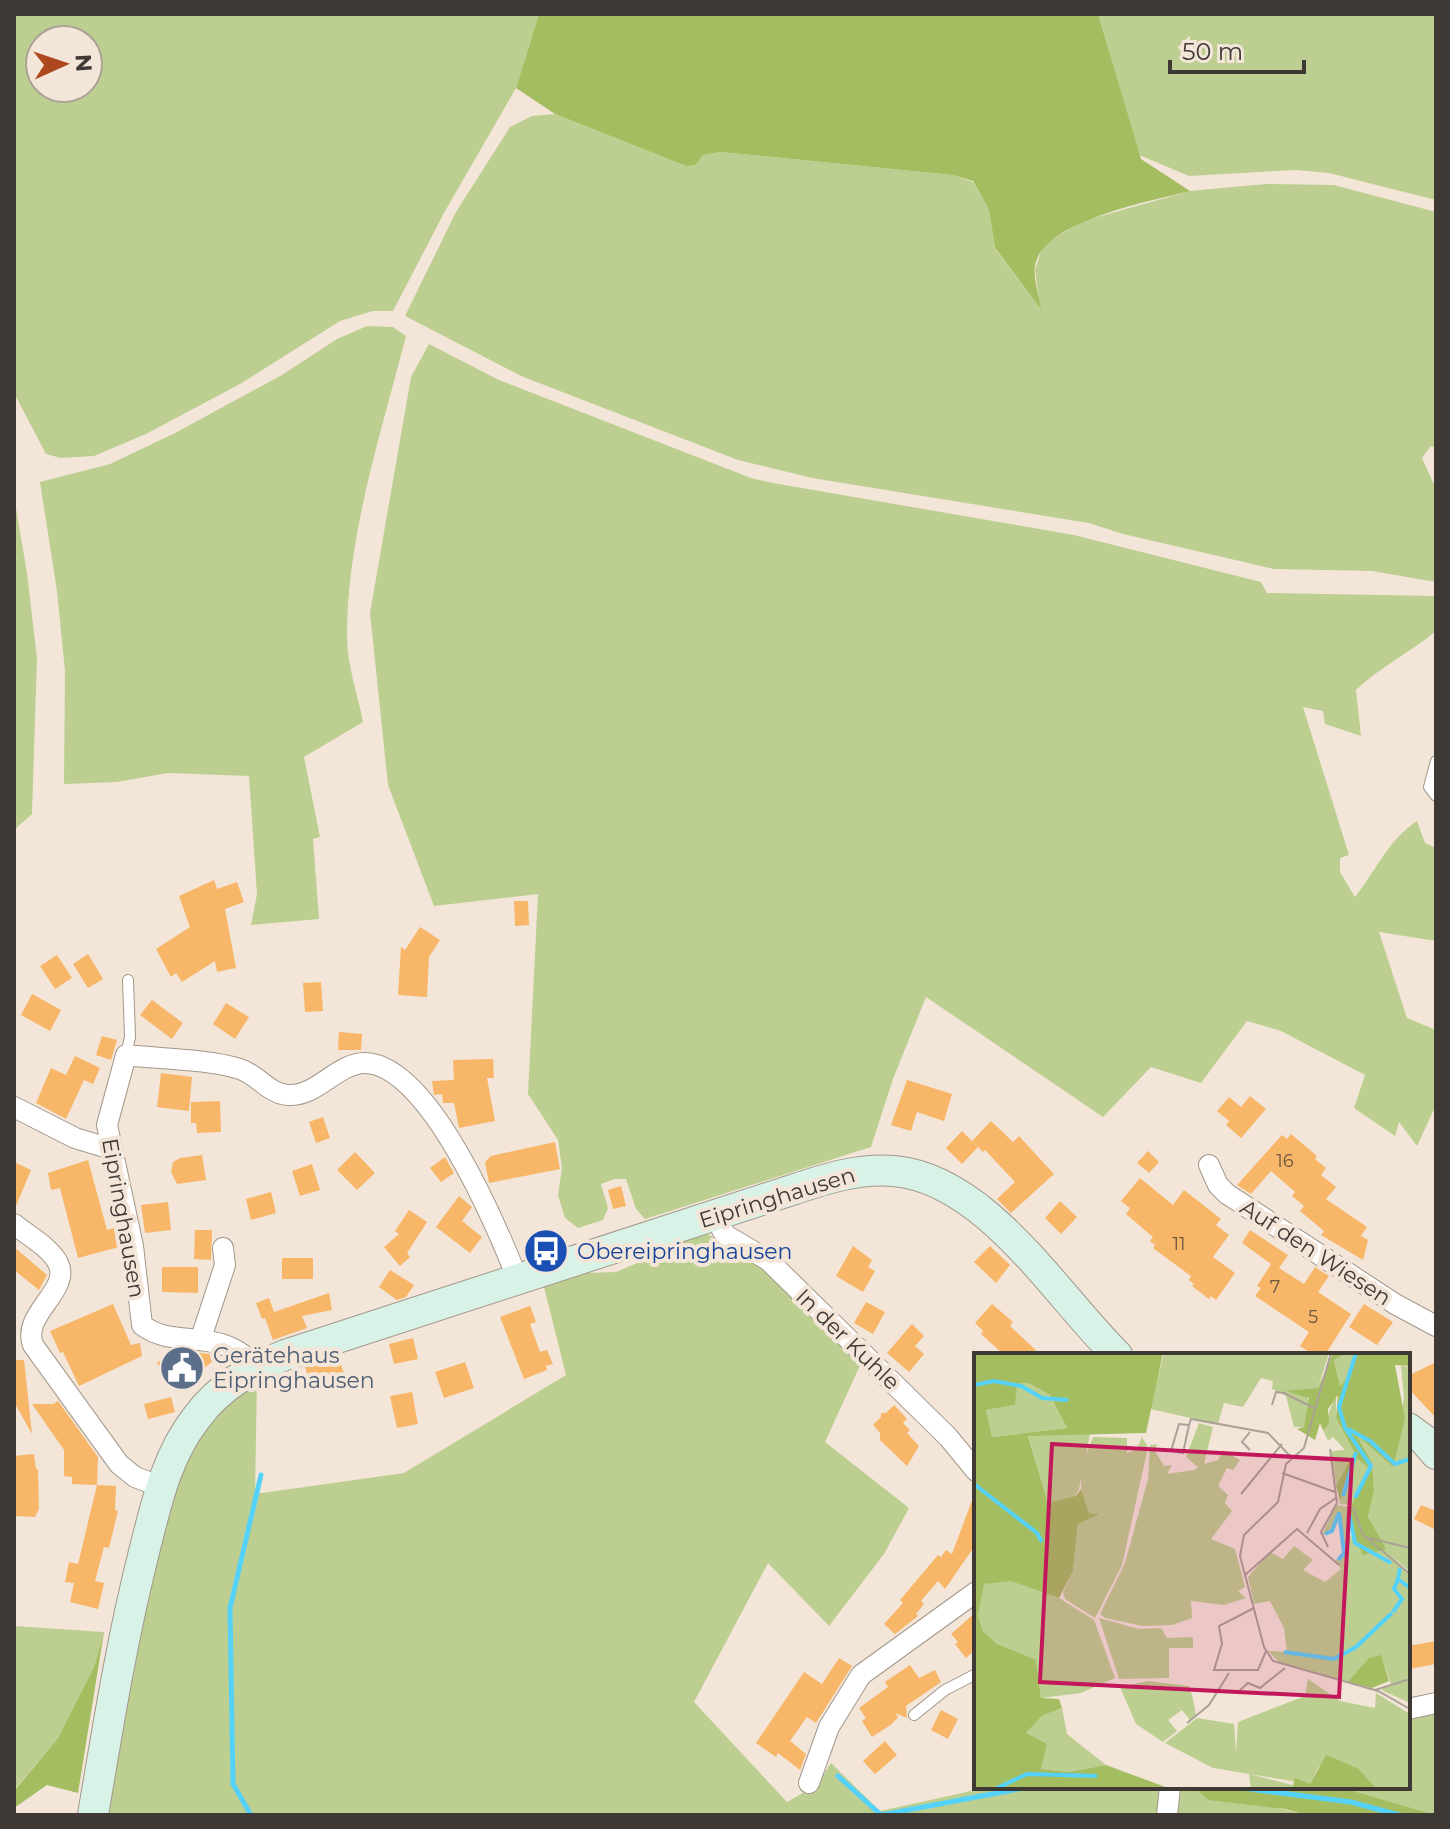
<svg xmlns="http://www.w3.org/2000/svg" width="1450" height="1829" viewBox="0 0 1450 1829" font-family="Montserrat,sans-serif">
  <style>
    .green { fill: #bdcf90; fill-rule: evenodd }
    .forest { fill: #a5bd61 }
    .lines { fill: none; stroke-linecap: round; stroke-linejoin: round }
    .stream { stroke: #55d2f9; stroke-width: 5 }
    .building { fill: #f7b668 }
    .service-casing { stroke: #a3978a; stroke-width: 12 }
    .minor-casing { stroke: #a3978a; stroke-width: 22 }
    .secondary-casing { stroke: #a3978a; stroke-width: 32 }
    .service { stroke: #fff; stroke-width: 10 }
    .minor { stroke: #fff; stroke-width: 20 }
    .secondary { stroke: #d9f2e8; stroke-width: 30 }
    .labels { text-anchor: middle; stroke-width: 8; stroke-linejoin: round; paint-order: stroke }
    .number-label { font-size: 18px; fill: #6c5841 }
    .street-label { font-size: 22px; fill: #3e3934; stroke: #f3e6d9 }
    .transit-label { font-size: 22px; fill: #164399; stroke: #f3e6d9; text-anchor: start }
    .service-label { font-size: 22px; fill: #4e5e75; stroke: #f3e6d9; text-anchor: start }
    .inset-river { fill: none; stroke: #55d2f9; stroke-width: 4 }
    .inset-road { fill: none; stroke: #aba197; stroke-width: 2 }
    .view { fill: #c2185b; fill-opacity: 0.15; stroke: #c2185b; stroke-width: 4 }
    .inset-edge { fill: none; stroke: #3e3934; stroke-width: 4 }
  </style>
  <rect width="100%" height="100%" fill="#f3e6d9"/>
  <g class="green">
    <path d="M14,14H539L516,88L444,213L393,311H373L340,321L240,384L146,434L94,456L61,458L46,454L14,393ZM40,40H88V88H40Z"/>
    <path d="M1098,14H1436V200L1329,173L1296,170L1189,176L1139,155Z"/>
    <path d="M555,114L686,166L703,155L721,152L952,175L973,182L989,210L995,249L1040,307L1035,270L1043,245L1083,221L1190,191L1266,184L1334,185L1436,212V448L1431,446L1422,458L1436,489V582L1372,571L1274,569L1123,534L1089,523L812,478L738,460L521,376L405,316L456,212L510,127L532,116Z"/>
    <path d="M367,326L393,327L406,336C381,434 347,535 347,637C347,665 358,695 363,722L304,757L320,837L313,839L319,919L251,925L257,894L249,776L168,773L117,782L64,784L65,671L57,591L40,482L110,464L175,433L282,375L337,339Z"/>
    <path d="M429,344L499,380L751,478L773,483L1074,535L1261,582L1267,593L1436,596V631C1411,652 1380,667 1356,690L1361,736L1325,724L1323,711L1303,707L1349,855L1340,858V872L1355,897C1375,872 1389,839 1417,821L1425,843L1436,848V941L1379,932L1407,1018L1436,1030V1105L1417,1146L1399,1122L1395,1136L1354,1108L1365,1075L1281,1031L1247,1021L1201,1083L1151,1067L1103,1117L926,997L893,1079L871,1147L645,1219L636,1209L626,1179H615L601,1184L608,1208L603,1220L578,1228L565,1218L558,1195L562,1168L558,1140L528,1094L538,894L434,906L388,785L370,613L411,377Z"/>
    <path d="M14,496L27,573L37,658L32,814L14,830Z"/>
    <path d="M707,1234L749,1255L863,1359L825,1442L909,1508L884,1554L829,1626L768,1563L694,1702L787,1802L817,1785L831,1763L880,1811L989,1787H1168L1165,1815H104L154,1550L188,1458L213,1417L257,1379L255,1494L404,1473L566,1375L543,1283L587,1273L616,1272L642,1261L650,1251Z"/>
    <path d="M14,1626L104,1632L94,1667L58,1738L14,1790Z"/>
    <path d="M1436,1709V1815L1340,1787H1408V1715Z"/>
    <path d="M1178,1787H1194L1306,1815H1176Z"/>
  </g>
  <g class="forest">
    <path d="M539,14H1098L1141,159L1190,191C1151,201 1042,221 1035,266C1033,278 1039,296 1041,309L995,248L989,210L973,181L952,175L721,152L703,155L695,165L686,166L555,114L516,88Z"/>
    <path d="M104,1632L78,1793L47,1785L14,1808V1791L58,1738L94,1667Z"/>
    <path d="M1194,1787H1340L1436,1815H1306L1285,1809L1208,1800Z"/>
  </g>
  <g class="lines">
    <g class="stream">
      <path d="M838,1776L881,1815L1029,1787"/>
      <path d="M1234,1787L1351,1802L1399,1815"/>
      <path d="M251,1815L233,1784L230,1608L261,1475"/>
    </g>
  </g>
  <g class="building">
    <path d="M214,880L217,889L237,882L244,902L225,909L236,968L217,972L215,961L182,982L176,973L171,977L156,949L190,927L179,896Z"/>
    <path d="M514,901H528L529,925L515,926Z"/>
    <path d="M420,927L440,940L429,957L427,997L398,995L401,947L405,950Z"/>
    <path d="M88,954L103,979L88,988L73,964Z"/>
    <path d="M57,955L72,978L55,989L40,966Z"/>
    <path d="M321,982L323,1011L305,1012L303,983Z"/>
    <path d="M32,994L61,1010L50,1031L21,1015Z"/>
    <path d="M152,1000L183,1023L172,1039L140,1015Z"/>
    <path d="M226,1003L249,1017L235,1039L213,1024Z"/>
    <path d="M339,1032L362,1034L361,1050H338Z"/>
    <path d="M102,1036L117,1040L111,1060L96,1055Z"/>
    <path d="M75,1056L100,1068L93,1084L84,1080L66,1119L36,1103L51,1068L66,1075Z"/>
    <path d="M493,1059L494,1078H487L495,1121L459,1128L454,1103H443L442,1094L434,1095L432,1081L454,1080L453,1060Z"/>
    <path d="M161,1073L192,1077L189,1111L157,1107Z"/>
    <path d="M907,1080L952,1094L944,1121L917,1112L911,1131L891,1125Z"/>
    <path d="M1250,1096L1266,1109L1241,1138L1226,1125L1229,1121L1217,1111L1229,1097L1241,1107Z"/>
    <path d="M220,1101L221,1132L197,1133L196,1123H191V1102Z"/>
    <path d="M323,1117L330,1138L316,1143L309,1122Z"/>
    <path d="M991,1121L1013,1142L1019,1136L1054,1174L1011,1213L997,1199L1015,1182L985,1150L983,1152L972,1141Z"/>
    <path d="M962,1131L978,1147L962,1164L946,1148Z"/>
    <path d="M1291,1134L1317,1156L1315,1159L1326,1168L1321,1175L1336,1187L1326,1199L1367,1227L1361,1236L1368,1240L1363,1260L1321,1235L1324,1231L1300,1211L1304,1206L1292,1196L1295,1192L1271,1171L1251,1194L1237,1185L1282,1135L1287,1139Z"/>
    <path d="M555,1142L560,1169L489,1183L485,1162L491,1156Z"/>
    <path d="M1148,1151L1159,1162L1149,1173L1137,1163Z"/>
    <path d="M355,1152L375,1173L357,1190L337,1170Z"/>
    <path d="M202,1155L206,1180L177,1184L171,1172L173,1162L180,1158Z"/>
    <path d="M445,1157L454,1173L441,1182L430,1168Z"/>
    <path d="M88,1160L107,1230L114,1228L119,1247L78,1258L60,1188L51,1190L48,1173Z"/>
    <path d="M14,1162L31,1170L14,1211Z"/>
    <path d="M312,1164L320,1190L300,1196L292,1171Z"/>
    <path d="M1140,1178L1173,1205L1184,1190L1221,1219L1216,1225L1229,1235L1213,1257L1235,1273L1216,1300L1211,1296L1209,1299L1192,1286L1194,1284L1189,1280L1191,1276L1153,1248L1155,1245L1150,1241L1153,1237L1126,1214L1130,1208L1121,1201Z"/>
    <path d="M621,1186L626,1206L613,1209L608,1190Z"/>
    <path d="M271,1192L276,1213L251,1220L246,1199Z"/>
    <path d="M459,1196L472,1207L462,1221L482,1237L470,1253L436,1227Z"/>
    <path d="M1060,1201L1077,1217L1061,1234L1045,1218Z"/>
    <path d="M168,1202L171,1230L145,1233L141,1205Z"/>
    <path d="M409,1210L427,1222L407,1253L410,1257L400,1266L384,1247L399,1234L395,1231Z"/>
    <path d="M195,1230H212L211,1260L194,1259Z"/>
    <path d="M1250,1230L1288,1255L1279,1268L1304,1284L1315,1267L1329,1276L1318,1292L1351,1314L1325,1355H1314L1300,1346L1309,1332L1255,1296L1261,1288L1257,1286L1271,1264L1242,1243Z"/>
    <path d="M853,1246L872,1260L868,1267L875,1271L863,1292L836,1276Z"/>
    <path d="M990,1246L1010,1265L996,1283L974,1262Z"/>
    <path d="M14,1247L47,1275L39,1290L14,1270Z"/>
    <rect x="282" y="1258" width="31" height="21"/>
    <path d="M162,1267H198V1293L162,1292Z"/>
    <path d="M390,1270L414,1285L406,1297L397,1300L379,1287Z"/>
    <path d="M329,1293L332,1310L302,1316L307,1328L273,1340L265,1318L262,1319L256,1303L269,1298L274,1312Z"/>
    <path d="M866,1302L885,1312L873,1334L854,1323Z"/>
    <path d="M113,1304L131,1345L140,1343L142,1356L79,1386L63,1352L60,1353L50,1331Z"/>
    <path d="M992,1304L1013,1322L1010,1326L1041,1355H1004L981,1334L983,1331L975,1323Z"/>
    <path d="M1364,1304L1393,1322L1377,1345L1349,1327Z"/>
    <path d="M530,1306L536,1322L530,1324L540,1352L547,1350L553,1364L546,1366L547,1370L524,1379L500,1317Z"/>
    <path d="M912,1324L924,1336L915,1346L924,1354L909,1372L887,1353Z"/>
    <path d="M413,1338L418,1359L394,1364L389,1344Z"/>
    <path d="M173,1350L179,1351L187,1360L201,1353L209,1354L214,1360L178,1390L157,1363Z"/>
    <path d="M338,1357L345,1376L312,1387L305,1367Z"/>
    <path d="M14,1360H24L32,1434L14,1402Z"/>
    <path d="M465,1362L474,1388L444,1398L435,1372Z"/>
    <path d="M1436,1362V1418L1408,1388V1376Z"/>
    <path d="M412,1392L418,1424L397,1428L390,1396Z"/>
    <path d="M171,1397L175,1412L148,1419L144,1404Z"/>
    <path d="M58,1401L98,1457L97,1485L72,1484V1477L64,1476V1450L32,1404H53Z"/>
    <path d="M894,1405L907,1419L903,1423L910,1430L907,1433L919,1446L907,1466L880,1440V1433L873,1425L881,1417V1413H886Z"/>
    <path d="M34,1454L36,1469H38L39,1509L35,1517L14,1516V1456Z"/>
    <path d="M97,1485L116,1486L115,1510L118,1511L109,1548L104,1547L95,1581L104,1583L98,1609L70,1602L74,1583L65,1582L69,1562L78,1564Z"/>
    <path d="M974,1495L976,1544L945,1589L938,1581L921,1601L924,1604L916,1614L918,1616L895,1634L884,1624L903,1603L900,1600L938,1555L941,1557L946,1550L952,1554Z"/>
    <path d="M1421,1505L1436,1511V1530L1414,1519Z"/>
    <path d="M976,1612V1649L966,1658L955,1644L958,1642L951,1634Z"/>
    <path d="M1436,1641V1664L1408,1669V1646Z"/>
    <path d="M839,1658L852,1666L816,1723L807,1717L790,1741L806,1754L800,1770L778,1753L776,1757L756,1743L804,1672L822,1684Z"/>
    <path d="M910,1665L919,1678L935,1670L941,1682L906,1706L907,1718L895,1713L898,1717L892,1724L872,1737L862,1721L866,1718L859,1708L888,1687L885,1682Z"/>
    <path d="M941,1710L958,1719L948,1739L931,1730Z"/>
    <path d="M885,1741L897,1755L875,1774L863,1761Z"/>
  </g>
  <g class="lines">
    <g class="service-casing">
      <g id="service">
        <path d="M1436,761L1429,787L1436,796"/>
        <path d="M126,1055L130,1037L128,980"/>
        <path d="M914,1715L945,1690L976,1674"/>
      </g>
    </g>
    <g class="minor-casing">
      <g id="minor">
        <path d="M14,1107L75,1138L111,1149"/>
        <path d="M1209,1165L1218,1185L1227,1194L1395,1304L1436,1326"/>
        <path d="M717,1214L722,1230L727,1236L768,1260L948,1437L976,1471"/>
        <path d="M14,1224C27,1235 50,1247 58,1263C72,1290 21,1314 33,1345L119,1464L135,1477L162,1487"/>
        <path d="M201,1338L225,1265L223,1248"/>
        <path d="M257,1367C217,1324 176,1351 142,1325L133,1246L107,1125L126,1055C160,1059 208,1059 240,1069C258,1075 269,1094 288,1095C317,1097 337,1063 365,1063C429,1064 497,1227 518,1280"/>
        <path d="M1408,1709L1436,1703"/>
        <path d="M809,1783L829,1727L861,1675L976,1592"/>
        <path d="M1167,1815L1170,1787"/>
      </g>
    </g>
    <g class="secondary-casing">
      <g id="secondary">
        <path d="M1408,1428L1423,1439L1436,1454"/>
        <path d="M93,1815C108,1726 122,1639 144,1552C156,1505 166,1456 197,1417C220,1386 250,1369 285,1355L792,1190C825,1179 858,1168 894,1171C986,1179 1056,1295 1117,1355"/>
      </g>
    </g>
    <use href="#service" class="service"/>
    <use href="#minor" class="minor"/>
    <use href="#secondary" class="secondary"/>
  </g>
  <defs>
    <g id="bus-disc" transform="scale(2.3)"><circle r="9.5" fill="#1a4fb4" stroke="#f3e6d9"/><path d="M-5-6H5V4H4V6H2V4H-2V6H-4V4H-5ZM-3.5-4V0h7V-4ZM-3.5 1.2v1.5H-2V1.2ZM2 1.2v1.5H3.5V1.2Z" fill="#fff"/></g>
    <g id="civic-disc" transform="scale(2.3)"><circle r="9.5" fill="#5c6f8a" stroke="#f3e6d9"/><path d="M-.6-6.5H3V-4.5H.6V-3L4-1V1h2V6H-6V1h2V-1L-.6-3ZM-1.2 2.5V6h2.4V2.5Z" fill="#fff"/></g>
  </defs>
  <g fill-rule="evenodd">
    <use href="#bus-disc" x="546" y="1251"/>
    <use href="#civic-disc" x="182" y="1368"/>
  </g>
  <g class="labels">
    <g class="number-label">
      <text x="1285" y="1167">16</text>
      <text x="1179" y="1250">11</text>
      <text x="1275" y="1293">7</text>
      <text x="1313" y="1323">5</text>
    </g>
    <g class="street-label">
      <text transform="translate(777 1197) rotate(-17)" y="8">Eipringhausen</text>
      <text transform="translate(124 1218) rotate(80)" y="8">Eipringhausen</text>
      <text transform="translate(1316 1252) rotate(33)" y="8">Auf den Wiesen</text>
      <text transform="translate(848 1339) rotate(44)" y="8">In der Kuhle</text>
    </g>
    <g class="transit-label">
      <text x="577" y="1259">Obereipringhausen</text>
    </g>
    <g class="service-label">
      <text x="213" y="1363">Gerätehaus<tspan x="213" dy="25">Eipringhausen</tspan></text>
    </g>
  </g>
  <g transform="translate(974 1353)">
    <rect width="436" height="436" fill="#f3e6d9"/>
    <path d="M190,0H355L344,35L333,44L337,51L330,74H320L312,43L298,36L299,28L287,25L269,54L250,50L244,71L176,56ZM380,0L378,19L366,33L360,7L363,2ZM427,13L436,14V219L418,203L436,221V350L407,337L417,331L407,303L374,329L306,310L294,298L313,299L310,275L296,248L280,251L274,224L296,199L309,206L320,193L339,207L329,217L351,229L367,216L361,208L370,200L365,163L359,179L348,182L362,152L377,154L374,177L380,190L406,189L394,164L400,138L398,109L381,79L419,114L430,45ZM54,30L76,42L93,75L18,84L12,57L40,52L43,31ZM362,40V65L380,99L362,133L357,98L371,97L359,84L354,88L349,77ZM225,70L239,74L230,111L244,107L249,97L266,107L259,117L253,115L244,133L254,142L251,150L258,158L237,186L261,196L271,234L264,238L272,245L250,252L217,248L218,265L198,272L169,273L131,265L126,261L151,210L174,126L176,92L183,91L181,98L190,113L198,112L193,121L220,117L224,114L212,104ZM96,79L116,81L105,136L101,144L74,150L54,82ZM119,84L153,85V100L163,96L168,84L174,94L148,212L121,265L91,246L89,239L99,218L104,171L123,161L115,160L107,136L108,112ZM383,104L394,114L378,152L366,151L364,144L366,148ZM37,227L85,245L120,267L141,325L107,340L67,345L62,308L23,291L9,278L4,262L9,231ZM125,265L165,276L187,275L193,285L219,284V295H195V325L145,326ZM334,326L366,348L401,355L402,340L436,361V436H403L385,416L345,413L336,431L239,415L191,390L223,365L260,371L262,399L264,369L331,343ZM174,328L215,333L219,346L222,362L216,367L208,357L194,367L203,378L189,389L162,371L146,334ZM88,355L93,381L132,412L94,419L66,416L51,381L68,363ZM275,421L319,432L318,436H277Z" fill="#bdcf90"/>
    <path d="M0,0H189L172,80L54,83L74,150L102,143L107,136L115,160L125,161L104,171L99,218L85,245L37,228L10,231L4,262L9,278L23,291L62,307L67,345L85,346L88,355L68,363L52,380L73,391L67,416L94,419L132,412L197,436H0ZM54,30L76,42L93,75L18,84L12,57L41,52L43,31ZM359,0H371L360,7L366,33L378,19L380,0H436V13L421,12L431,66L419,114L382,81L398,109L400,138L394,164L412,196L389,202L372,165L394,115L383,105L366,148L362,133L380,99L362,65L364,42L354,56L355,71L349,77L346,70L341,87L323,76L330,74L335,45L312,38L344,35ZM407,302L415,328L398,335L374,329L395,305ZM352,402L385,416L403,436H318L321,425L336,431Z" fill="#a5bd61" fill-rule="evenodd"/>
    <path class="inset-river" d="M0,32L20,28L47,33L68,45L94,47M374,76L396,88L421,111L436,106M0,131L63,180L68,189M369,143L382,99M381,145L397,113L371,75L365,54L382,0M375,160L381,190L417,210M351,181L358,178L365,160M364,207L370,200L365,159M426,215L424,226L436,235M419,259L428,246L420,236L424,226M310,299L360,306L382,294L418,260M21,436L53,421L123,423"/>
    <path class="inset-road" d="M357,0L330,95L312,111L304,149L270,182L266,203L290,294L299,308L404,338L436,356M298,52L302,39L310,40L342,56M276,79L268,89L276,97M185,96L197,98L205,71L215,72L217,66L294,80L318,105M356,96L363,150M197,98L209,100L215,72M308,120L361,139M267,141L308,91M379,154L389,182L436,221M333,180L346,156L362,145M395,185L436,195M354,194L347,179L363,150M271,222L323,176L365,212M280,255L245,273L248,291L240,317H284L292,298M401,337L436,326M263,340L274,330L286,335L311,315M213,370L235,352L255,320"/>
    <path class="view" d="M78,91L378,107L365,344L66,329Z"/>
    <rect width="436" height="436" class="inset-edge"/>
  </g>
  <rect width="1450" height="1829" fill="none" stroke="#3e3934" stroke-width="32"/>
  <g transform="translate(64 64) rotate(87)"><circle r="38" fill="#f3e6d9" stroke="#aba197" stroke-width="2"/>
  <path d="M0-6L14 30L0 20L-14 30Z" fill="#ad471d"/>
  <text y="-12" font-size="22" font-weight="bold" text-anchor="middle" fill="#3e3934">N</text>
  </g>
  <path d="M1170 60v12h134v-12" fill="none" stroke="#3e3934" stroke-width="4"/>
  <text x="1182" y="60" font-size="24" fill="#3e3934" stroke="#f3e6d9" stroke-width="6" paint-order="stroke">50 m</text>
</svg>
